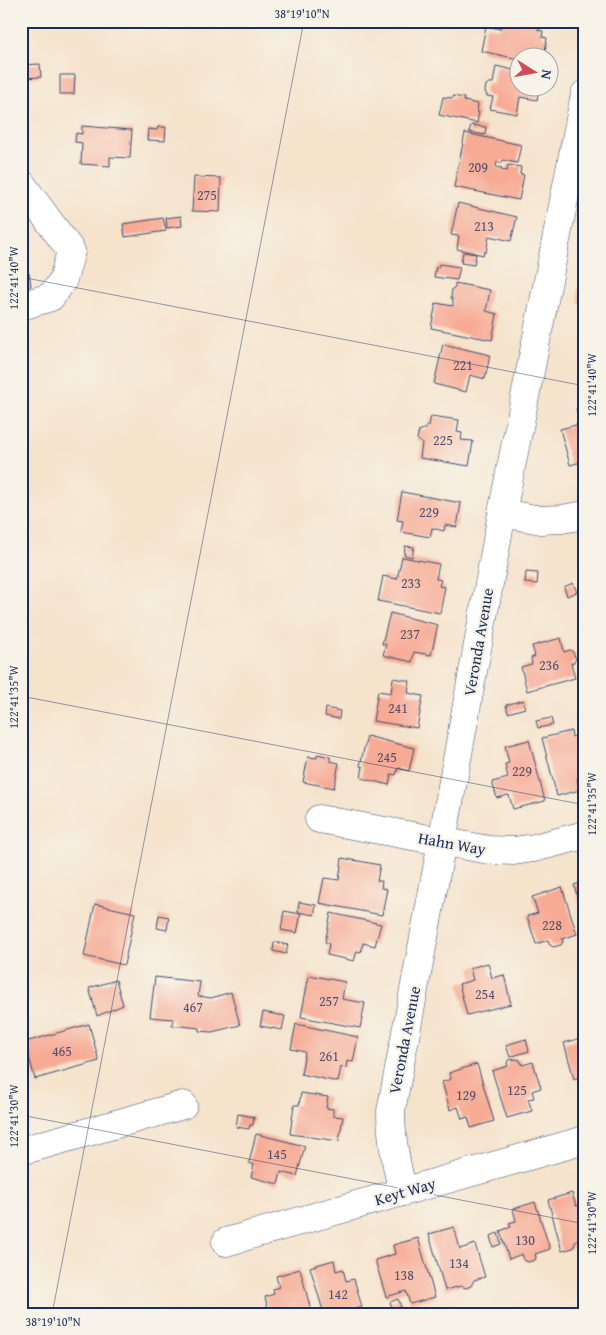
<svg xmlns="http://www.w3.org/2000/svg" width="606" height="1335" viewBox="0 0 606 1335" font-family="'Gentium Book Plus',serif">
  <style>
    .building { fill: #f7aa94 }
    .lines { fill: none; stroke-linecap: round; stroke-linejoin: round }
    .minor-casing { stroke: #3c4a6e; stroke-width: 29 }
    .minor { stroke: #fff; stroke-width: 28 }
    .ticks { fill: none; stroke: #1b2f5e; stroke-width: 1; stroke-opacity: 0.45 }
    .labels { text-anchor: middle; stroke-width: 4.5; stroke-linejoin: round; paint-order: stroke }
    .number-label { font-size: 14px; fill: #524e6c }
    .street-label { font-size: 16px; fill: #1b2f5e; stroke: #f7f3e8 }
    .neatline { fill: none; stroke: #1b2f5e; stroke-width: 2 }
    .ticks-label { font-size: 12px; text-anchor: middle; fill: #1b2f5e }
  </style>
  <rect width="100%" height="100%" fill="#f7f3e8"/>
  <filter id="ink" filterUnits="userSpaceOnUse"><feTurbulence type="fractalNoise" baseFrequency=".02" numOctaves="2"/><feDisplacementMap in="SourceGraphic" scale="10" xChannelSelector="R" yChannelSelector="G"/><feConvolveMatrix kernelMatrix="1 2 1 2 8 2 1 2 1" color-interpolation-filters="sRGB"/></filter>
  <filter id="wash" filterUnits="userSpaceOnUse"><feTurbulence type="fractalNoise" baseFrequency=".0096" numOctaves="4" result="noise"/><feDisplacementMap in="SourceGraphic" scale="20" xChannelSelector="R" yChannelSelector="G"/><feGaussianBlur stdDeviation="1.12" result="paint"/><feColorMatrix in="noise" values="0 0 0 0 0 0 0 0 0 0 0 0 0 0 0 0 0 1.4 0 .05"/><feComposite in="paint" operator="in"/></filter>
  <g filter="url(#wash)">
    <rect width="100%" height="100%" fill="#f5e3cc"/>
    <g id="blocks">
      <g class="building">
        <path d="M501,21H540L538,30L543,31L542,37L547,38L544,58H518V59L481,51L486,26L500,29Z"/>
        <path d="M40,64L41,77L21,78V65Z"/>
        <path d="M496,66L518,71V88H539L537,100L520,97L517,114L490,109L493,97L487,96L485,91L486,85L489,83H493Z"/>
        <path d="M60,75H75L74,94H60Z"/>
        <path d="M453,96L464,98V101L478,104L477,112H479L477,123L439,115L443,97L453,98Z"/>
        <path d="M471,125L486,127L485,135L469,132Z"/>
        <path d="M82,126L132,130L130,158L110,157V166L81,164L82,143L75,142L76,133L82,134Z"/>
        <path d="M158,127H166L165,141L147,140L148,129L157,130Z"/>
        <path d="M465,133L521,145L517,163L503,160L502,163L497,162L496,167L502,168L501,170L507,171L508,165L521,167L520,174L524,175L519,200L454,187Z"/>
        <path d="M194,177L221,178L220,212L192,211Z"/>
        <path d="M458,203L517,217L511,241L489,236L486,252H484L483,255L457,249L459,236L451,235Z"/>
        <path d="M181,216L182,226L167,228L166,218Z"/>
        <path d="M163,218L166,231L125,237L123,224Z"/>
        <path d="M463,252L476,254L474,265L461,263Z"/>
        <path d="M439,264L460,267L457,280L434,277L436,267L438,268Z"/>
        <path d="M29,273L31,286L21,288V274Z"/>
        <path d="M455,283L490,290L486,311L497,314L492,340L431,328L436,303L453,306V301L451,297L452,289L455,287Z"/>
        <path d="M578,289H585V304H579Z"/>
        <path d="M443,344L490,355L485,379L470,375L466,392L434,384Z"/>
        <path d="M585,407V461L570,465L560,429L580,424L576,409Z"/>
        <path d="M431,416L459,420L457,432L462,433L461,440L473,441L469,466L420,458L422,443L420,442L417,439L419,431L423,429H426V426H429Z"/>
        <path d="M402,492L461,503L457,527L445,525L444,531L432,528L430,537L401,532L403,521L397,520Z"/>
        <path d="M405,546L414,547L412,557L404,555Z"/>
        <path d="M402,557L439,564L436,579L441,580L439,586L445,587L440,613L378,601L383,576L397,579Z"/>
        <path d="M526,572L538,573L537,584L525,583Z"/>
        <path d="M573,583L577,592L567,596L564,587Z"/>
        <path d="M390,613L438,625L431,655L414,652L412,662L383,655L386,644H382Z"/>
        <path d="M561,638L564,652L570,650L573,652L576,659L573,663H571L575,678L527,691L521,667L532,664L531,658L535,656L532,646Z"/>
        <path d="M393,678L410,681L408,693L423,696L417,728L373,721L378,691L391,693Z"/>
        <path d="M523,700L525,708L508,713L506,705Z"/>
        <path d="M326,708L340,711L339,719L325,716Z"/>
        <path d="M551,718L553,725L538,728L536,721Z"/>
        <path d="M571,731L572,737L581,734L585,749V763L579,765L583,777L577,779L580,790L557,796L542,738Z"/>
        <path d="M367,736L414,748L409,771L398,768L396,775L391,774L389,785L361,778L363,767L360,766Z"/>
        <path d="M529,740L545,801L513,809L509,795L497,798L492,782L508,778L505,764L509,763L505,746Z"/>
        <path d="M317,754L330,757V761L339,763L334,788L303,782L308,757L317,758Z"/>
        <path d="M342,858L380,865L377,881H382L381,888L387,889L382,915L319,903L324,878L339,880Z"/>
        <path d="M585,881V920H584L574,885Z"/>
        <path d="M562,887L577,934L562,939L563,942L561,945L553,947L550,945L548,940L536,944L527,916L538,913L532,897Z"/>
        <path d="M299,902L316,905L314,915L298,912Z"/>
        <path d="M95,904L135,913L124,965L84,956Z"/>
        <path d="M284,911L301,914L297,933L281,930Z"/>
        <path d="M331,913L381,924L375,946L363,943L361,952L357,951L354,961L327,955L329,944L325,942Z"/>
        <path d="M159,915L169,917L167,930L157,928Z"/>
        <path d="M274,942L288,945L286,954L273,951Z"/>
        <path d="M488,963L492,978L504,975L511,1004L467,1015L459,984L473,980L470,968Z"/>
        <path d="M309,975L345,982L342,999L365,1003L360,1028L301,1017Z"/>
        <path d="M155,977L200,982L198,996L211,998L231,992L240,1025L212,1032L199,1031V1028L172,1025L173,1019L150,1017Z"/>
        <path d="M116,980L123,1005L97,1016L89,988Z"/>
        <path d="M263,1012L285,1016L282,1030L260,1026Z"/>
        <path d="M89,1024L99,1061L35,1079L25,1042Z"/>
        <path d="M296,1024L358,1037L353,1062L347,1061L346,1068L341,1067L338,1082L301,1074L305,1052L291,1049Z"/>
        <path d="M585,1037V1076L574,1079L564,1043Z"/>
        <path d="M526,1039L529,1051L510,1057L506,1045Z"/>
        <path d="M516,1059L520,1060L522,1065L533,1062L541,1088L532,1091L534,1098L528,1099L532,1111L507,1118L492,1071L508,1066L507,1064L508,1060Z"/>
        <path d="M477,1064L494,1121L471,1128L468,1117L462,1119L458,1107L450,1110L442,1082L451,1079L449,1073Z"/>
        <path d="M301,1093L328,1097L326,1108L333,1109V1116L343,1117L339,1141L290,1134L294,1105H299Z"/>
        <path d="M238,1114L254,1117L253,1125H250L249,1129L236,1127Z"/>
        <path d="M256,1134L305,1146L297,1176L281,1172L278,1184L251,1177L254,1165L249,1163Z"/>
        <path d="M572,1193L576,1206L580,1205L585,1197V1239L576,1241L573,1248L562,1251L548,1200Z"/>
        <path d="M535,1202L550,1249L535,1254L536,1257L535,1260L528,1262L524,1260L522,1254L509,1259L500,1231L511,1227L509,1223L516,1221L513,1209Z"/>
        <path d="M454,1227L460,1249L475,1244L485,1277L474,1280L471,1286L466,1288L461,1286L445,1290L429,1234Z"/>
        <path d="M498,1233L501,1244L493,1247L490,1236Z"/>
        <path d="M418,1238L435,1297L410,1304L406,1291L386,1297L375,1260L395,1254L393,1245Z"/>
        <path d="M334,1260L336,1271L343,1269L346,1281L354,1279L362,1307L352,1310L354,1314H324L310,1267Z"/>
        <path d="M300,1269L312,1314H269L265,1297L274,1294L273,1289L279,1287L276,1276Z"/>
        <path d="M398,1299L401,1307L393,1310L390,1302Z"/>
      </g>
    </g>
  </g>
  <g filter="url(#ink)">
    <use href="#blocks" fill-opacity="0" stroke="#3c4a6e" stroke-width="1"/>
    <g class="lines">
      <g class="minor-casing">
        <g id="minor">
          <path d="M21,183L71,251L63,280L51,297L21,306"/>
          <path d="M502,513L541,520L562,519L585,515"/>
          <path d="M319,819L489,850L514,851L534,848L585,835"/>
          <path d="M21,1151L183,1105"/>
          <path d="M403,1192C396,1165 391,1139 391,1111L436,874L502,513L585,94"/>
          <path d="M226,1242L585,1140"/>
        </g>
      </g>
      <use href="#minor" class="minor"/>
    </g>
  </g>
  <path class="ticks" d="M21,277L585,386M21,696L585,805M21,1115L585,1224M52,1314L304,21M584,1314L585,1311"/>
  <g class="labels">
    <g class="number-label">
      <text x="478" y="172">209</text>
      <text x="207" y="200">275</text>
      <text x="484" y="231">213</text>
      <text x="463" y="370">221</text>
      <text x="443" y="445">225</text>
      <text x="429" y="517">229</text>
      <text x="411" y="588">233</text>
      <text x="410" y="639">237</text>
      <text x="549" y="670">236</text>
      <text x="398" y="713">241</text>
      <text x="387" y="762">245</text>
      <text x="522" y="776">229</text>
      <text x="552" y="930">228</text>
      <text x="485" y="999">254</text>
      <text x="329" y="1006">257</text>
      <text x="193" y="1012">467</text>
      <text x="62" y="1056">465</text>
      <text x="329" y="1061">261</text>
      <text x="517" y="1095">125</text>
      <text x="466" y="1100">129</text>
      <text x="277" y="1159">145</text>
      <text x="525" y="1245">130</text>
      <text x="459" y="1268">134</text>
      <text x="404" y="1280">138</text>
      <text x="338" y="1299">142</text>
    </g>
    <g class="street-label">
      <text transform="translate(478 642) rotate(-80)" y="6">Veronda Avenue</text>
      <text transform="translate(452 843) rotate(10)" y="6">Hahn Way</text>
      <text transform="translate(404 1040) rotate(-79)" y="6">Veronda Avenue</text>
      <text transform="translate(405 1191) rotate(-16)" y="6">Keyt Way</text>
    </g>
  </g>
  <rect width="606" height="1335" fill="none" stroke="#f7f3e8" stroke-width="55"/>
  <g transform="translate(534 72) rotate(101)"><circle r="24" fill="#f7f3e8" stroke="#9fa5b1"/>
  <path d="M0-4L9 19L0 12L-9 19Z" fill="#d1495b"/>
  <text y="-8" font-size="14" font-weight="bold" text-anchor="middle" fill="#1b2f5e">N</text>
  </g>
  <rect x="28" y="28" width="550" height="1280" class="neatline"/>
  <g class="ticks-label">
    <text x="302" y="18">38°19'10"N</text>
    <text transform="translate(14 278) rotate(-90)" y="4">122°41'40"W</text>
    <text transform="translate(592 385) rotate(-90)" y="4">122°41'40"W</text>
    <text transform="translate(14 697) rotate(-90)" y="4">122°41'35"W</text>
    <text transform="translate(592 804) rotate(-90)" y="4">122°41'35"W</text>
    <text transform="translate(14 1116) rotate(-90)" y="4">122°41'30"W</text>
    <text transform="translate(592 1223) rotate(-90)" y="4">122°41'30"W</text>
    <text x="53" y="1326">38°19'10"N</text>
  </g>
</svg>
